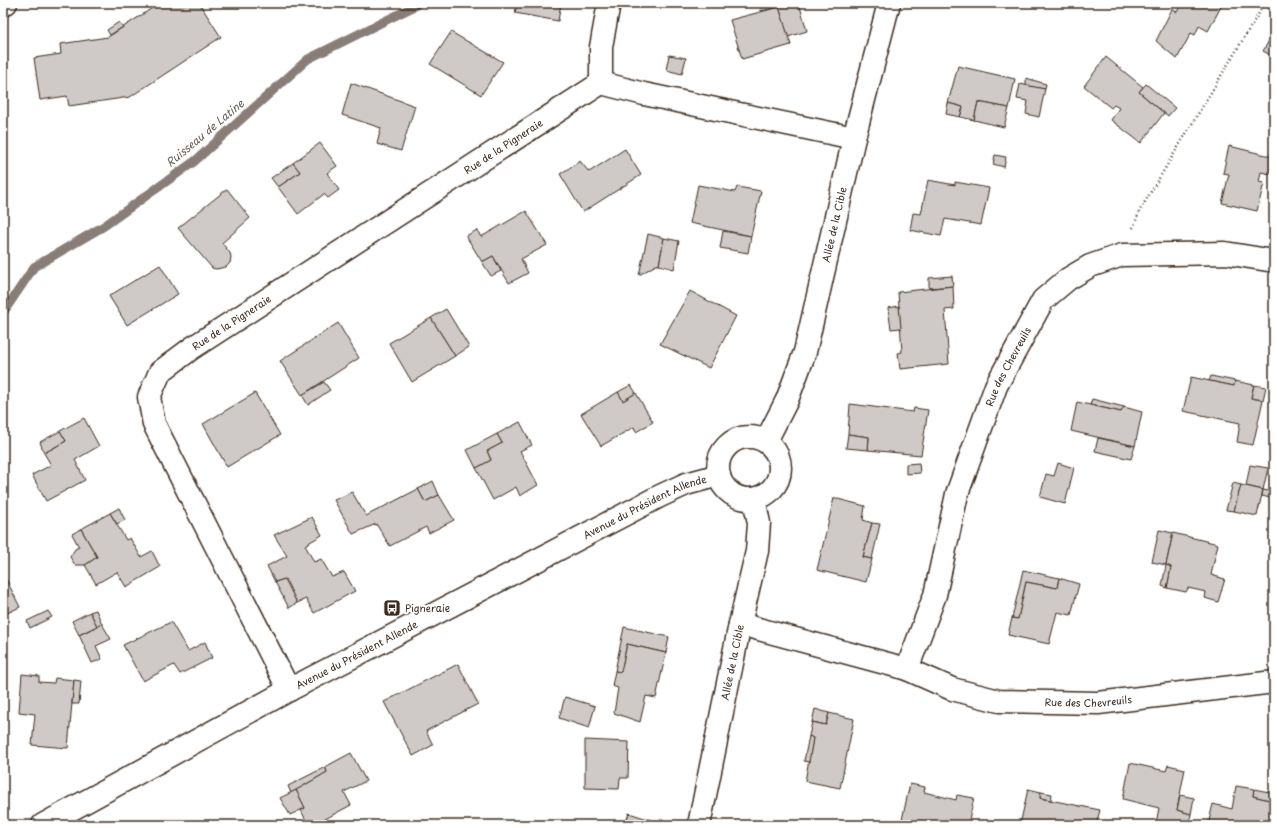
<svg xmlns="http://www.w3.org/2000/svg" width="1277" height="828" viewBox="0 0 1277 828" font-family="'Playpen Sans',sans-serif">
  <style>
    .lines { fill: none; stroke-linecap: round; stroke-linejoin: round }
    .stream { stroke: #887e77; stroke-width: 9 }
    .building { fill: #cfcac7; stroke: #3b2a1e }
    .minor-casing { stroke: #3b2a1e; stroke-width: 25 }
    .tertiary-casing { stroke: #3b2a1e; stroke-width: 25 }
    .path { stroke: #3b2a1e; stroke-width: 2.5; stroke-dasharray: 1 3; stroke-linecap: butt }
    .minor { stroke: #fff; stroke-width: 22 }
    .tertiary { stroke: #fff; stroke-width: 22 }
    .labels { text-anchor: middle; stroke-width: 4; stroke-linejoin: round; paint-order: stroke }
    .street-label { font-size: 10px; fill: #3b2a1e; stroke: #fff }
    .poi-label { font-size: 10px; fill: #3b2a1e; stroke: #fff; text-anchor: start }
    .water-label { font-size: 11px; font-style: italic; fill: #685b52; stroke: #fff }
  </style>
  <rect width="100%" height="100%" fill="#fff"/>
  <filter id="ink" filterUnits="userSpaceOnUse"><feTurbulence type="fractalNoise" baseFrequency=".025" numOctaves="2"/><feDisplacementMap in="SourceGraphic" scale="8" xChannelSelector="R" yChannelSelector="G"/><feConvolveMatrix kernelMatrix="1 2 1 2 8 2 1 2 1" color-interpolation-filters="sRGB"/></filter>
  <g filter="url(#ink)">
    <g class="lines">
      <path class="stream" d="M3,313L34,267L104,226L195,161L308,59L415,6L418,3"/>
    </g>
    <g class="building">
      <path d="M160,3H199L221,37L130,97L69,106L67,96L40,100L34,58L61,54L60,44L108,37Z"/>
      <path d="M517,3H561L558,21L515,13Z"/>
      <path d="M759,3H799L807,31L788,37L779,7L761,11Z"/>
      <path d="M1182,3H1223L1208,31L1199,26L1195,35L1191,33L1177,59L1156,41L1172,9L1177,12Z"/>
      <path d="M779,7L791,45L742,59L730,20Z"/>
      <path d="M119,22L123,27L110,35L107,30Z"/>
      <path d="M451,32L503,62L481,95L430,64Z"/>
      <path d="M1274,32V57L1263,51Z"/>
      <path d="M669,55L686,58L682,74L666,70Z"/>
      <path d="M1106,57L1143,87L1139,92L1164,113L1141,143L1111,120L1119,108L1114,105L1111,108L1084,86Z"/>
      <path d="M958,66L1015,79L1009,108L978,102L974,120L960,117L963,107L948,103Z"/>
      <path d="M1026,78L1046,84L1045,89L1026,86Z"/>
      <path d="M351,83L415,106L401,151L377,144L381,128L342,115Z"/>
      <path d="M1020,84L1045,89L1039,117L1026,114L1028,101L1017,99Z"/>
      <path d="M1146,84L1175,108L1168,116L1139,92Z"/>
      <path d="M978,102L1009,108L1004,127L974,120Z"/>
      <path d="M948,103L963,107L960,117L946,114Z"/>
      <path d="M3,140L6,154H3Z"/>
      <path d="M320,143L337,166L327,173L339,190L328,198L324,194L298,214L278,187L300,172L293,163Z"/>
      <path d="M1229,146L1274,157L1270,174L1261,172L1259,182L1264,183L1257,211L1222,203L1229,174L1223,173Z"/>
      <path d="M625,149L641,175L583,212L560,174L580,161L589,172Z"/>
      <path d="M995,155L1006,157L1004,167L993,164Z"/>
      <path d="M293,163L300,172L278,187L271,178Z"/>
      <path d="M928,180L955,185V182L989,188L981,225L945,219L941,236L910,230L913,213L921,214Z"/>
      <path d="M698,185L735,192L737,187L761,191L751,236L690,223Z"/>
      <path d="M227,189L250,218L222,243L230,253L231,257L230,263L226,267L216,269L212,268L178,228Z"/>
      <path d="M526,211L547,245L521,259L528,273L509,283L493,256L482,262L466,236L477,230L481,237Z"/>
      <path d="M723,231L751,236L748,253L720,248Z"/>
      <path d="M648,234L664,238L659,265H656L639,275Z"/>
      <path d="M664,238L679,241L674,269L659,265Z"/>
      <path d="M493,256L501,271L491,276L482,262Z"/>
      <path d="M160,265L178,294L127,325L109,296Z"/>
      <path d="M952,276L953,286L929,288V278Z"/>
      <path d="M953,286L954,309L945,310L949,364L900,369L898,353L902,352L898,292Z"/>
      <path d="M690,291L736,316L709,368L660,344Z"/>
      <path d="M899,306L901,328L891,329L888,308Z"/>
      <path d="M446,309L469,347L455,356L431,318Z"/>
      <path d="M431,318L455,356L412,382L389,343Z"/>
      <path d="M338,323L359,358L302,395L280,361Z"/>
      <path d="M1211,376L1235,381L1234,386L1209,381Z"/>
      <path d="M1191,377L1234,386L1235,381L1254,385L1251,398L1263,400L1253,445L1237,442L1240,423L1183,411Z"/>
      <path d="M324,382L330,390L308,405L302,395Z"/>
      <path d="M631,385L636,393L623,401L618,392Z"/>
      <path d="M1254,385L1266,387L1263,400L1251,398Z"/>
      <path d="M618,392L623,401L636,393L653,422L636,432L634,427L601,446L581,414Z"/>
      <path d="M255,393L280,435L227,467L203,424Z"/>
      <path d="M1092,399L1124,407L1121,412L1090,405Z"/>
      <path d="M1077,402L1121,412L1124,407L1142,412L1135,446L1071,431Z"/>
      <path d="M850,404L913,412L914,408L928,410L921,455L868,450L869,437L848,434Z"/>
      <path d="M84,418L99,446L75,460L85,480L46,501L32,475L51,465L44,453L66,441L60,431Z"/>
      <path d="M520,422L532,445L520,451L538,485L520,496L516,487L493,500L476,468L491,460L487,451L502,443L497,434Z"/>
      <path d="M60,431L66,441L44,453L40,442Z"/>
      <path d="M497,434L502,443L487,451L491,460L476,468L467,450Z"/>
      <path d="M848,434L869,437L868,450L846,448Z"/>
      <path d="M1098,438L1135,446L1131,459L1095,451Z"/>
      <path d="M919,463L920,473L906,474V464Z"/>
      <path d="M1058,463L1074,468L1065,504L1040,497L1046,474L1054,476Z"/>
      <path d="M1250,465L1268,468L1263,490L1246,486Z"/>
      <path d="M433,481L439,495L425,502L418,489Z"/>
      <path d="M1233,483L1241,485L1234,511L1226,510Z"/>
      <path d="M1241,485L1263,490L1257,516L1234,511Z"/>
      <path d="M418,489L425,502L439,495L454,520L429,533L426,527L390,546L376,524L353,534L334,500L352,492L366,516Z"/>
      <path d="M1263,490L1274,492V499L1262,496Z"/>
      <path d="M834,498L865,506L863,520L872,523L863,557L872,559L866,582L817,570Z"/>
      <path d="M119,508L125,520L117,524L110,513Z"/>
      <path d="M110,513L126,540L130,538L141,557L152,551L160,567L126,587L117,572L96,584L85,565L97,557L81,529Z"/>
      <path d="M312,517L322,535L305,545L314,562L321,559L332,577L344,572L355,591L314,613L306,599L297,603L285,579L275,582L267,566L287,556L274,535Z"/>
      <path d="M872,523L880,524L872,559L863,557Z"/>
      <path d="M81,529L97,557L85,565H75L70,557L75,549L79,547L72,534Z"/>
      <path d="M1159,530L1173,533L1166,565L1152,562Z"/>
      <path d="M1173,533L1218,544L1211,575L1225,579L1218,602L1205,598L1206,592L1188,588L1186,592L1167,588L1171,567L1166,565Z"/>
      <path d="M1166,565L1171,567L1167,588L1162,586Z"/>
      <path d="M1023,570L1059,578L1057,588L1026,582L1018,619L1012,618Z"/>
      <path d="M3,573L20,607L3,615Z"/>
      <path d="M1059,578L1079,584L1071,615L1057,612L1049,644L1008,635L1012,618L1018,619L1026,582L1057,588Z"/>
      <path d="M285,579L297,603L289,608L275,582Z"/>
      <path d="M96,610L102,624L97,626L90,612Z"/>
      <path d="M48,611L52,617L30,628L27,621Z"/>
      <path d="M90,612L97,626L79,635L72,621Z"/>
      <path d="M171,622L188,651L205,642L212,658L180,674L174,665L143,681L123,645Z"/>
      <path d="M102,624L111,639L96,646L102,659L92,663L79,635Z"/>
      <path d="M624,627L669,637L666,653L627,644L621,672L615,671Z"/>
      <path d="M627,644L666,653L656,698L646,696L640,722L614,713L618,688L612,686L615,671L621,672Z"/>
      <path d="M458,664L478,704L426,731L433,745L413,756L384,702Z"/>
      <path d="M22,674L39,676V682L54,683L55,678L74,680L68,748L32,745L35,714L19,712Z"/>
      <path d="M74,680L81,681L79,704H72Z"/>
      <path d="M565,697L595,706L589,728L559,718Z"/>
      <path d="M815,709L829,713L826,725L812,722Z"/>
      <path d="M829,713L854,719L840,788L805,781L813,738L809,736L812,722L826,725Z"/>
      <path d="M809,736L813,738L809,762L804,761Z"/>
      <path d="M585,740L629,742L628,778H620L619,789L585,788Z"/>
      <path d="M351,753L366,781L344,792L351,805L314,825H308L301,810L305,808L296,790L327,772L325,767Z"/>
      <path d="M1130,763L1166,771L1168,765L1185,769L1177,810L1191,814L1189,825H1168L1156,823L1159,808L1123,799Z"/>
      <path d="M325,767L327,772L291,793L288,786Z"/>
      <path d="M910,784L925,787L924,792L956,800L957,795L974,798L968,825L901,824Z"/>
      <path d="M1236,786L1254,789L1253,796L1274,801V825H1208L1213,804L1232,809Z"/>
      <path d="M1028,789L1041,792L1040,798L1100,810L1096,825H1020Z"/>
      <path d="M1254,789L1274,793V801L1253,796Z"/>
      <path d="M296,790L305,808L290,815L280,798Z"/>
      <path d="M1041,792L1052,794L1051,800L1040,798Z"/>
      <path d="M1180,795L1194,798L1191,814L1177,810Z"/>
      <path d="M629,813L654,821L652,825H625Z"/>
    </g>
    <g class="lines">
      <g class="minor-casing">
        <g id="minor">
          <path d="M609,3L601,47V83L644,94L854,138"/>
          <path d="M3,5L6,3"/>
          <path id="s1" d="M740,624L907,669L952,689L999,701L1098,703L1274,682"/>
          <path id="s2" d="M907,669L935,595L957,494L996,386L1043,300L1068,279L1090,266L1122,255L1225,253L1274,261"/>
          <path id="s3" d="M289,690L154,424L149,397L160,372L192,348L601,83"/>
          <path id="s4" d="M699,825L740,624L757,551L759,523L754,499"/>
        </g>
      </g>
      <g class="tertiary-casing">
        <g id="tertiary">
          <circle cx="749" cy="468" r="31"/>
          <path id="s5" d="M766,441L787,400L805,352L854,138L889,3"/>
          <path id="s6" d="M43,825L289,690L660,496L686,484L719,475"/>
        </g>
      </g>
      <path class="path" d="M1133,228L1140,210L1265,3"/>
      <use href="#minor" class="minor"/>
      <use href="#tertiary" class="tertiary"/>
    </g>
  </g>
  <defs>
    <g id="bus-square" transform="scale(0.9)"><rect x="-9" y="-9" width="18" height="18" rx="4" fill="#3b2a1e" stroke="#fff"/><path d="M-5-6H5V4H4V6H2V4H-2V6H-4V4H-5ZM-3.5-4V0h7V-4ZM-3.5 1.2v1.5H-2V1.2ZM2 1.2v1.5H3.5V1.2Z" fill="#fff"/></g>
  </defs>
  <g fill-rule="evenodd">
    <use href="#bus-square" x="392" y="608"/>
  </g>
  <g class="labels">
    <g class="street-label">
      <text dy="4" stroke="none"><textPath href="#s3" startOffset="764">Rue de la Pigneraie</textPath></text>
      <text dy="4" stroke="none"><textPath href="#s5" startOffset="228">Allée de la Cible</textPath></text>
      <text dy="4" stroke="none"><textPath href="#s3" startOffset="440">Rue de la Pigneraie</textPath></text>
      <text dy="4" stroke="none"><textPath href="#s2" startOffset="320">Rue des Chevreuils</textPath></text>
      <text dy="4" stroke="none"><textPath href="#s6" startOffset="681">Avenue du Président Allende</textPath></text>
      <text dy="4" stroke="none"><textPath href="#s6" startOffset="357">Avenue du Président Allende</textPath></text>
      <text dy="4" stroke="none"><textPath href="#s4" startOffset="166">Allée de la Cible</textPath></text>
      <text dy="4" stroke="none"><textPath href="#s1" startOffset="360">Rue des Chevreuils</textPath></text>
    </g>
    <g class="poi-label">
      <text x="405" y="612">Pigneraie</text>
    </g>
    <g class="water-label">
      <text transform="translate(205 133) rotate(-40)" y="4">Ruisseau de Latine</text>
    </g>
  </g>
  <rect width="1277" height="828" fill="none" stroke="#fff" stroke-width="16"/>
  <rect x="8" y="8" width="1261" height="812" fill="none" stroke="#3b2a1e" stroke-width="1.5" filter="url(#ink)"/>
</svg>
